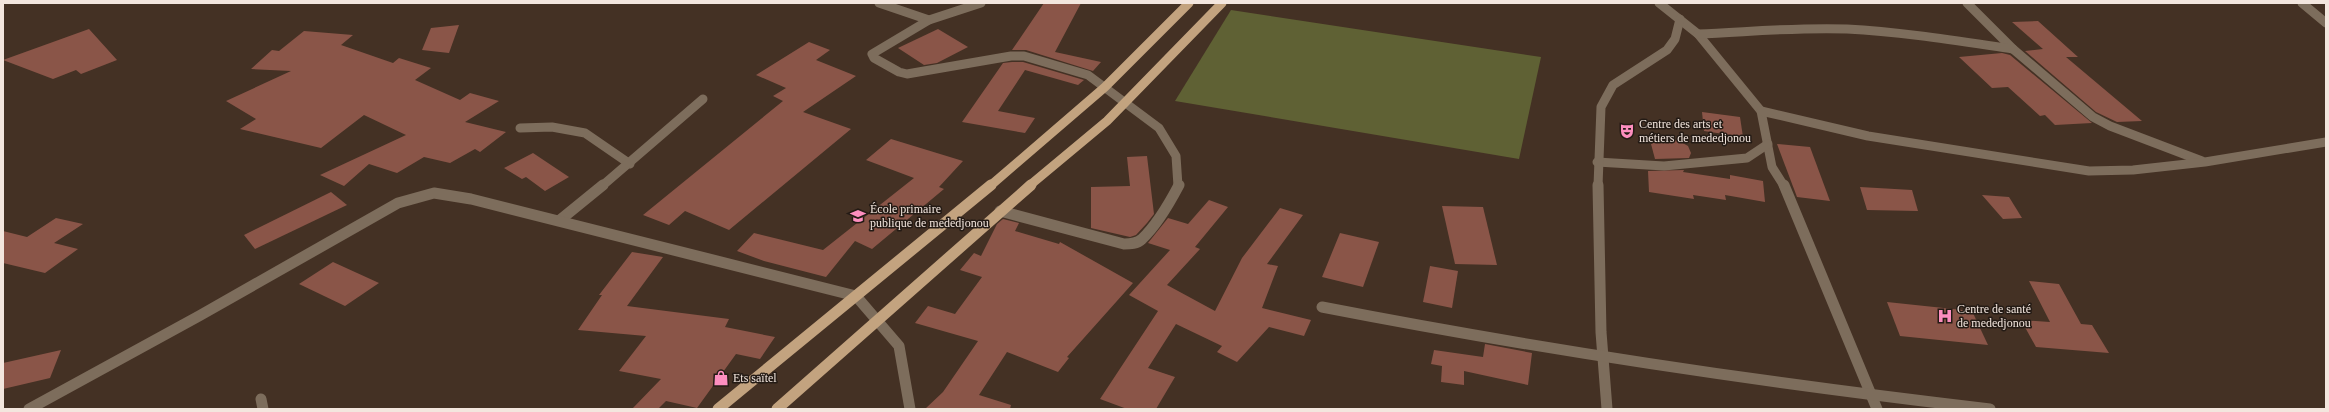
<svg xmlns="http://www.w3.org/2000/svg" width="2329" height="412" viewBox="0 0 2329 412" font-family="Georgia,serif">
  <style>
    .green { fill: #5f6134 }
    .building { fill: #8a5548 }
    .lines { fill: none; stroke-linecap: round; stroke-linejoin: round }
    .minor-far1 { stroke: #7d6d5c; stroke-width: 9 }
    .minor { stroke: #7d6d5c; stroke-width: 11 }
    .major-far1 { stroke: #c3a37f; stroke-width: 9 }
    .major { stroke: #c3a37f; stroke-width: 11 }
    .labels { text-anchor: middle; stroke-width: 3; stroke-linejoin: round; paint-order: stroke }
    .poi-label { font-size: 12px; fill: #f3e6de; stroke: #241b15; text-anchor: start }
  </style>
  <rect width="100%" height="100%" fill="#443124"/>
  <path class="green" d="M1231,10L1541,57L1519,159L1175,101Z"/>
  <g class="building">
    <path d="M1044,3H1081L1055,52L1101,62L1093,71L1026,50H1012Z"/>
    <path d="M2038,21L2078,57H2066L2142,121L2117,122L2096,112L2025,51L2043,49L2012,22Z"/>
    <path d="M459,25L449,53L422,50L431,28Z"/>
    <path d="M89,29L117,60L81,74L76,70L53,79L3,60Z"/>
    <path d="M938,29L968,47L937,63L924,65L898,48Z"/>
    <path d="M304,31L353,35L341,45L393,63L399,58L431,68L415,80L460,100L470,93L499,101L465,122L506,132L480,152L475,149L450,163L424,157L397,173L369,164L344,186L320,175L406,135L364,115L321,148L240,129L256,119L226,101L291,71L251,69L272,50L279,51Z"/>
    <path d="M809,42L830,50L816,60L856,76L803,112L851,129L729,230L685,211L669,225L643,215L783,101L773,96L786,88L756,75Z"/>
    <path d="M2002,53L2010,55L2092,123L2055,125L2045,115L2040,116L2008,87L1992,88L1959,57Z"/>
    <path d="M1012,62H1023L1084,80L1078,85L1025,70L998,111L1035,118L1025,133L962,122L1003,63Z"/>
    <path d="M1702,112L1740,117L1743,137L1704,131Z"/>
    <path d="M1664,138L1679,141L1688,146L1691,153L1689,158L1655,159L1651,144Z"/>
    <path d="M891,139L963,161L939,187L944,189L872,249L855,241L826,277L764,261L737,251L754,233L823,250L914,178L866,160Z"/>
    <path d="M1777,144L1810,147L1830,201L1797,197Z"/>
    <path d="M533,153L569,177L545,191L526,177L522,179L504,168Z"/>
    <path d="M1147,156L1154,214L1147,223L1136,235L1130,237L1091,228V187L1130,186L1127,157Z"/>
    <path d="M1684,170L1683,172L1730,179V175L1763,181L1765,202L1725,195L1726,200L1693,195L1694,199L1649,192L1648,171Z"/>
    <path d="M1860,187L1912,190L1918,211L1867,210Z"/>
    <path d="M331,192L347,205L255,249L244,235Z"/>
    <path d="M1982,195L2009,197L2022,218L2003,219Z"/>
    <path d="M1209,200L1228,207L1195,247L1200,249L1167,285L1215,311L1242,258L1280,208L1303,215L1267,264L1278,266L1262,308L1311,320L1304,336L1269,327L1237,362L1217,352L1222,346L1176,324L1148,368L1175,377L1156,409H1127L1100,399L1158,311L1129,295L1170,250L1148,243L1168,218L1188,224Z"/>
    <path d="M1442,206L1483,207L1497,265L1455,264Z"/>
    <path d="M56,218L83,224L54,243L78,249L45,273L3,263V231L27,237Z"/>
    <path d="M1003,219L1019,223L1015,231L1059,244L1060,242L1133,283L1067,357L1069,358L1058,372L1007,352L979,395L1011,405L1010,409H925L943,392L978,341L915,323L928,306L955,314L982,277L960,270L974,253L981,256L997,224Z"/>
    <path d="M1340,233L1379,242L1363,287L1322,277Z"/>
    <path d="M632,252L663,257L627,306L729,319L725,327L775,337L760,359L736,354L697,408L666,401L658,409H632L661,379L619,371L646,336L578,330L602,295H599Z"/>
    <path d="M333,262L379,283L345,306L299,284Z"/>
    <path d="M1430,266L1458,271L1452,308L1423,302Z"/>
    <path d="M2029,281L2059,284L2081,324L2092,325L2109,353L2036,347L2021,320L2050,322Z"/>
    <path d="M1887,302L1972,311L1988,345L1900,336Z"/>
    <path d="M1485,344L1532,353L1528,385L1464,371V385L1441,382L1442,366L1431,364L1434,350L1483,357Z"/>
    <path d="M61,350L50,378L3,389V363Z"/>
  </g>
  <g class="lines">
    <g class="minor-far1">
      <path d="M879,3L929,20"/>
      <path d="M981,3L929,20L872,54L874,58L899,72L907,74L1011,56H1024L1088,75L1159,128L1176,156L1178,186"/>
      <path d="M1659,3L1698,34L1761,111L1772,167L1784,186"/>
      <path d="M1967,3L2013,49L2093,117L2110,126L2202,161"/>
      <path d="M2302,3L2326,23"/>
      <path d="M1698,34C1748,32 1797,27 1847,29C1903,32 1958,41 2013,49"/>
      <path d="M1761,111L1868,136L2089,171L2133,170L2205,162L2326,142"/>
      <path d="M520,128L552,127L585,133L630,164"/>
      <path d="M1597,162L1664,166L1747,158L1768,144"/>
      <path d="M602,186L703,99"/>
      <path d="M1598,186L1601,107L1613,85L1667,50L1675,39L1680,19"/>
    </g>
    <g class="minor">
      <path d="M1598,185L1601,332L1607,409"/>
      <path d="M1784,185L1877,409"/>
      <path d="M1000,211L1124,244C1130,244 1137,244 1142,239C1157,225 1169,204 1179,185"/>
      <path d="M560,220L603,185"/>
      <path d="M1322,307C1543,350 1766,383 1990,409"/>
      <path d="M261,399L263,409"/>
      <path d="M29,409L199,316L398,203L434,193L471,199L856,296L899,346L910,409"/>
    </g>
    <g class="major-far1">
      <path d="M990,186L1105,87L1189,3"/>
      <path d="M1029,186L1107,121L1222,3"/>
    </g>
    <g class="major">
      <path d="M718,409L991,185"/>
      <path d="M777,409L1031,185"/>
    </g>
  </g>
  <defs>
    <g id="theatre-bare" transform="scale(1.2)"><path d="M-5-5.5Q0-4 5-5.5V0Q5 5 0 6Q-5 5-5 0ZM-3.3-2.5H-1v1.5H-3.3ZM1-2.5H3.3v1.5H1ZM-2.8 1Q0 5.5 2.8 1Z" fill="#fd8ebf" stroke="#241b15" stroke-width="2.5" paint-order="stroke"/></g>
    <g id="school-bare" transform="scale(1.2)"><path d="M0-5L7-2L0 1L-7-2ZM-4 1L0 2.5L4 1V4Q0 6-4 4Z" fill="#fd8ebf" stroke="#241b15" stroke-width="2.5" paint-order="stroke"/></g>
    <g id="hospital-bare" transform="scale(1.2)"><path d="M-5-5h3v3.5h4V-5h3V5h-3V1.5h-4V5h-3Z" fill="#fd8ebf" stroke="#241b15" stroke-width="2.5" paint-order="stroke"/></g>
    <g id="shop-bare" transform="scale(1.2)"><path d="M-5-2.5h2.3a2.7 3.5 0 0 1 5.4 0H5L5.5 6h-11ZM-1.5-2.5h3a1.5 2.3 0 0 0-3 0Z" fill="#fd8ebf" stroke="#241b15" stroke-width="2.5" paint-order="stroke"/></g>
  </defs>
  <g fill-rule="evenodd">
    <use href="#theatre-bare" x="1627" y="131"/>
    <use href="#school-bare" x="858" y="216"/>
    <use href="#hospital-bare" x="1945" y="316"/>
    <use href="#shop-bare" x="721" y="378"/>
  </g>
  <g class="labels">
    <g class="poi-label">
      <text x="1639" y="128">Centre des arts et<tspan x="1639" dy="14">métiers de mededjonou</tspan></text>
      <text x="870" y="213">École primaire<tspan x="870" dy="14">publique de mededjonou</tspan></text>
      <text x="1957" y="313">Centre de santé<tspan x="1957" dy="14">de mededjonou</tspan></text>
      <text x="733" y="382">Ets saïtel</text>
    </g>
  </g>
  <rect width="2329" height="412" fill="none" stroke="#f3e6de" stroke-width="8"/>
</svg>
